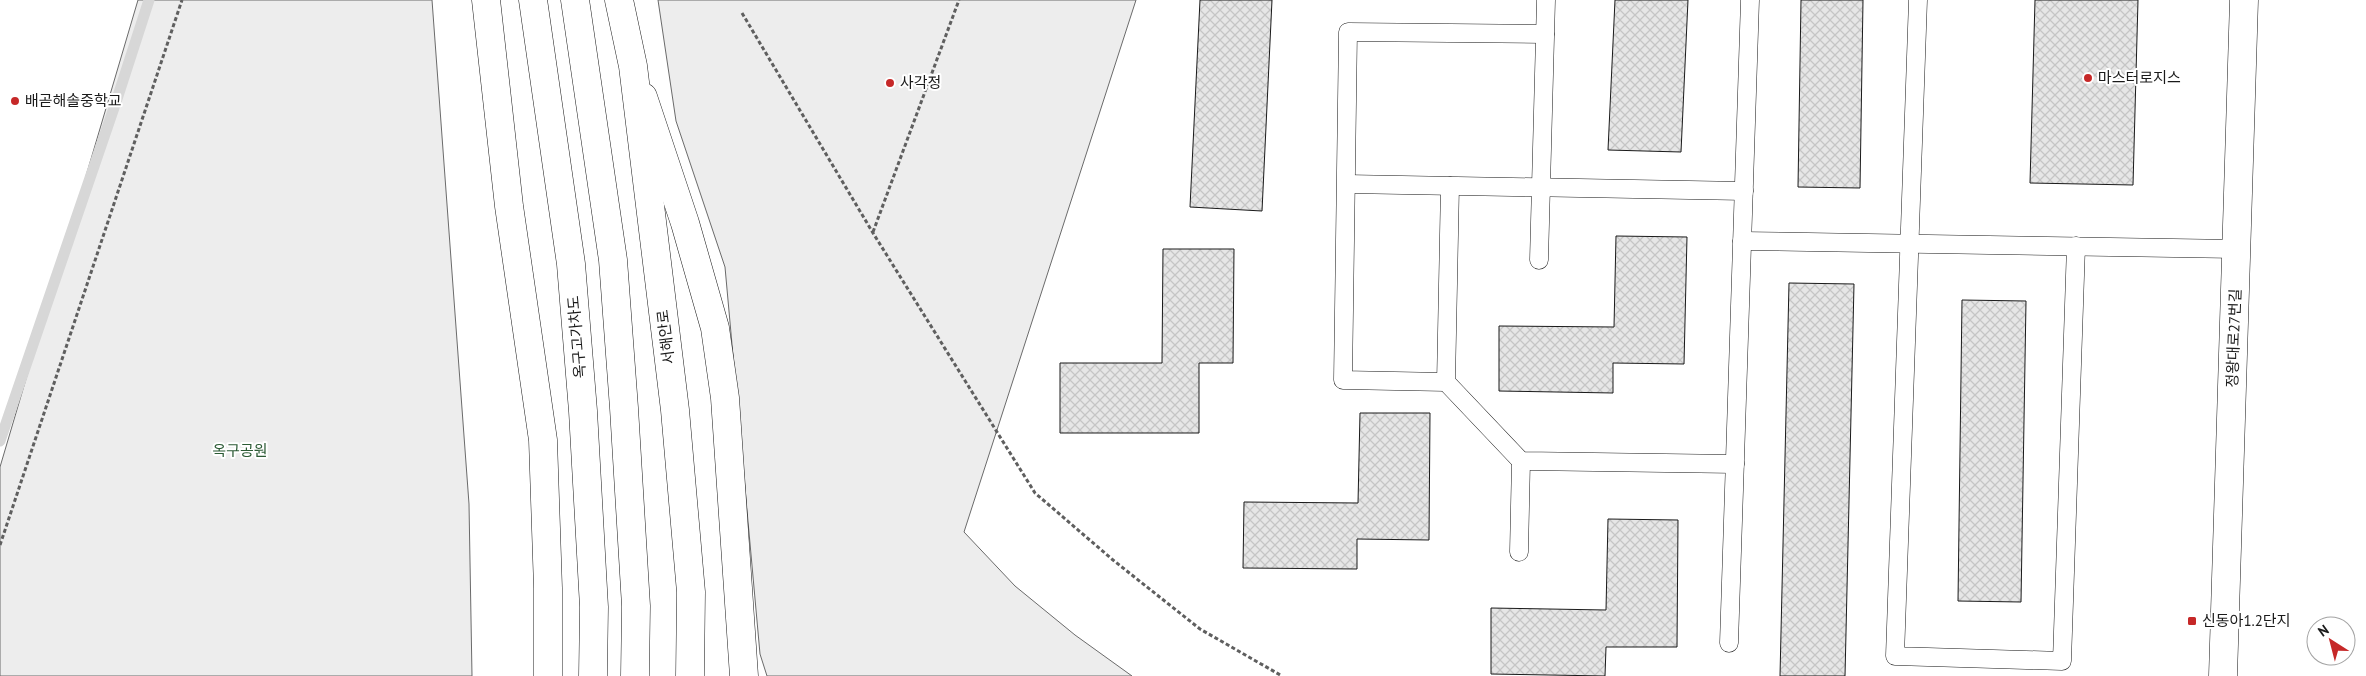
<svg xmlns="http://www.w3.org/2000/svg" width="2366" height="676" viewBox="0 0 2366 676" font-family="'PT Sans','Noto Sans KR',sans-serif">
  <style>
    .built { fill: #ededed; stroke: #6a6a6a }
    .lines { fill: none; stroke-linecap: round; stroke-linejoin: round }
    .stream { stroke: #d7d7d7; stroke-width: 11 }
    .building { fill: url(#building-cross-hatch); stroke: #1a1a1a }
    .service-casing { stroke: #1a1a1a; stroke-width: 19 }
    .tertiary-casing { stroke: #1a1a1a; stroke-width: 29 }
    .primary-casing { stroke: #1a1a1a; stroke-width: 29 }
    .path { stroke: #5f5f5f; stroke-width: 3; stroke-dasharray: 4 2.5; stroke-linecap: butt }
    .service { stroke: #fff; stroke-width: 18 }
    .tertiary { stroke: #fff; stroke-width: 28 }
    .primary { stroke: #fff; stroke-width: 28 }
    .poi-dot { fill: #c62828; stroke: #fff; stroke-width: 2 }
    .labels { text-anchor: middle; stroke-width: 4; stroke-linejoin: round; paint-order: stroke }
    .poi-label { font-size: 15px; fill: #1a1a1a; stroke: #fff; text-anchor: start }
    .street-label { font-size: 15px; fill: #1a1a1a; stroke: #fff }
    .park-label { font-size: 15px; fill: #2b5a34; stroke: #fff }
  </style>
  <defs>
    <pattern id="building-cross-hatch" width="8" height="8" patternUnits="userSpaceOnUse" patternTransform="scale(1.25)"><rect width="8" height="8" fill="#e6e6e6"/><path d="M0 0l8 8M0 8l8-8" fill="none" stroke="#c5c5c5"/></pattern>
  </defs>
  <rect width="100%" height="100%" fill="#fff"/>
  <g class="built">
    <path d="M138,0H432L469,504L472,676H0V467Z"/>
    <path d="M658,0H1136L964,532L1015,586L1075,635L1132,676H767L760,654L725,267L676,121Z"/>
  </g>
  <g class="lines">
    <path class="stream" d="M0,441L117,99L149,0"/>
  </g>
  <g class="building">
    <path d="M1200,0H1272L1262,211L1190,207Z"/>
    <path d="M1615,0H1688L1681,152L1608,150Z"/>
    <path d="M1801,0H1863L1860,188L1798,187Z"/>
    <path d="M2035,0H2138L2133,185L2030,183Z"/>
    <path d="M1616,236L1687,237L1684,364L1613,363V393L1499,391V326L1614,327Z"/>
    <path d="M1163,249H1234L1233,363H1199V433H1060V363H1162Z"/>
    <path d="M1789,283L1854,284L1845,676H1780Z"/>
    <path d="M1962,300L2026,301L2021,602L1958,601Z"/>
    <path d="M1360,413H1430L1429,540L1357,539V569L1243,568L1244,502L1358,503Z"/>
    <path d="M1608,519L1678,520L1677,647H1606L1605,676L1491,674V608L1606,610Z"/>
  </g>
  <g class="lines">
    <g class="service-casing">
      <g id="service">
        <path d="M1918,0L1895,656L2062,661L2076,246"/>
        <path d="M1347,184L1744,191"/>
        <path d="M1450,186L1446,382L1521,461L1735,464"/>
        <path d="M1742,241L2236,249"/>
        <path d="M1539,260L1546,0"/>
        <path d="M1446,382L1343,380L1348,32L1545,34"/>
        <path d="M1519,552L1521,461"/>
        <path d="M1729,643L1750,0"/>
      </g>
    </g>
    <g class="tertiary-casing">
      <g id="tertiary">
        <path d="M643,97L685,223L715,328L725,398L744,676"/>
        <path d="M2223,676L2244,0"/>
      </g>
    </g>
    <g class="primary-casing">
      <g id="primary">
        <path d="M486,0L509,206L543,440L548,588V676"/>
        <path d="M533,0L571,264L583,411L594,607L593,676"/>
        <path d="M575,0L613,260L624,408L636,606L635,676"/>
        <path d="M619,0L633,66L675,410L691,592L690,676"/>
      </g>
    </g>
    <g class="path">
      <path d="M742,13L873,233L1035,493L1113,560L1200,629L1282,676"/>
      <path d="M873,232L959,0"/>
      <path d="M0,545L182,0"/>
    </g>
    <use href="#service" class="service"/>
    <use href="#tertiary" class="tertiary"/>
    <use href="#primary" class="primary"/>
  </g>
  <g class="poi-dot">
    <circle cx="2088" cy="78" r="5"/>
    <circle cx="890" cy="83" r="5"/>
    <circle cx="15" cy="101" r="5"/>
    <rect x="2187" y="616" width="10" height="10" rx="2.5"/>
  </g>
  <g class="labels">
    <g class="poi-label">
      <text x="2098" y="83">마스터로지스</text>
      <text x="900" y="88">사각정</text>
      <text x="25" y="106">배곧해솔중학교</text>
      <text x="2202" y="626">신동아1.2단지</text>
    </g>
    <g class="street-label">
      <text transform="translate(577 337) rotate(-95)" y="5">옥구고가차도</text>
      <text transform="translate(666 337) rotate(-97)" y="5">서해안로</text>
      <text transform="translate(2234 338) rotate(-88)" y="5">정왕대로27번길</text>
    </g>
    <g class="park-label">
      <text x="240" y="456">옥구공원</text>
    </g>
  </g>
  <g transform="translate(2331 641) rotate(324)"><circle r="24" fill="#ffffff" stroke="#a3a3a3"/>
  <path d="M0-4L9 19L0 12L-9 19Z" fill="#c62828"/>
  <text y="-8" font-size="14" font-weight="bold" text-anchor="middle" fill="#1a1a1a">N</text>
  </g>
</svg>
